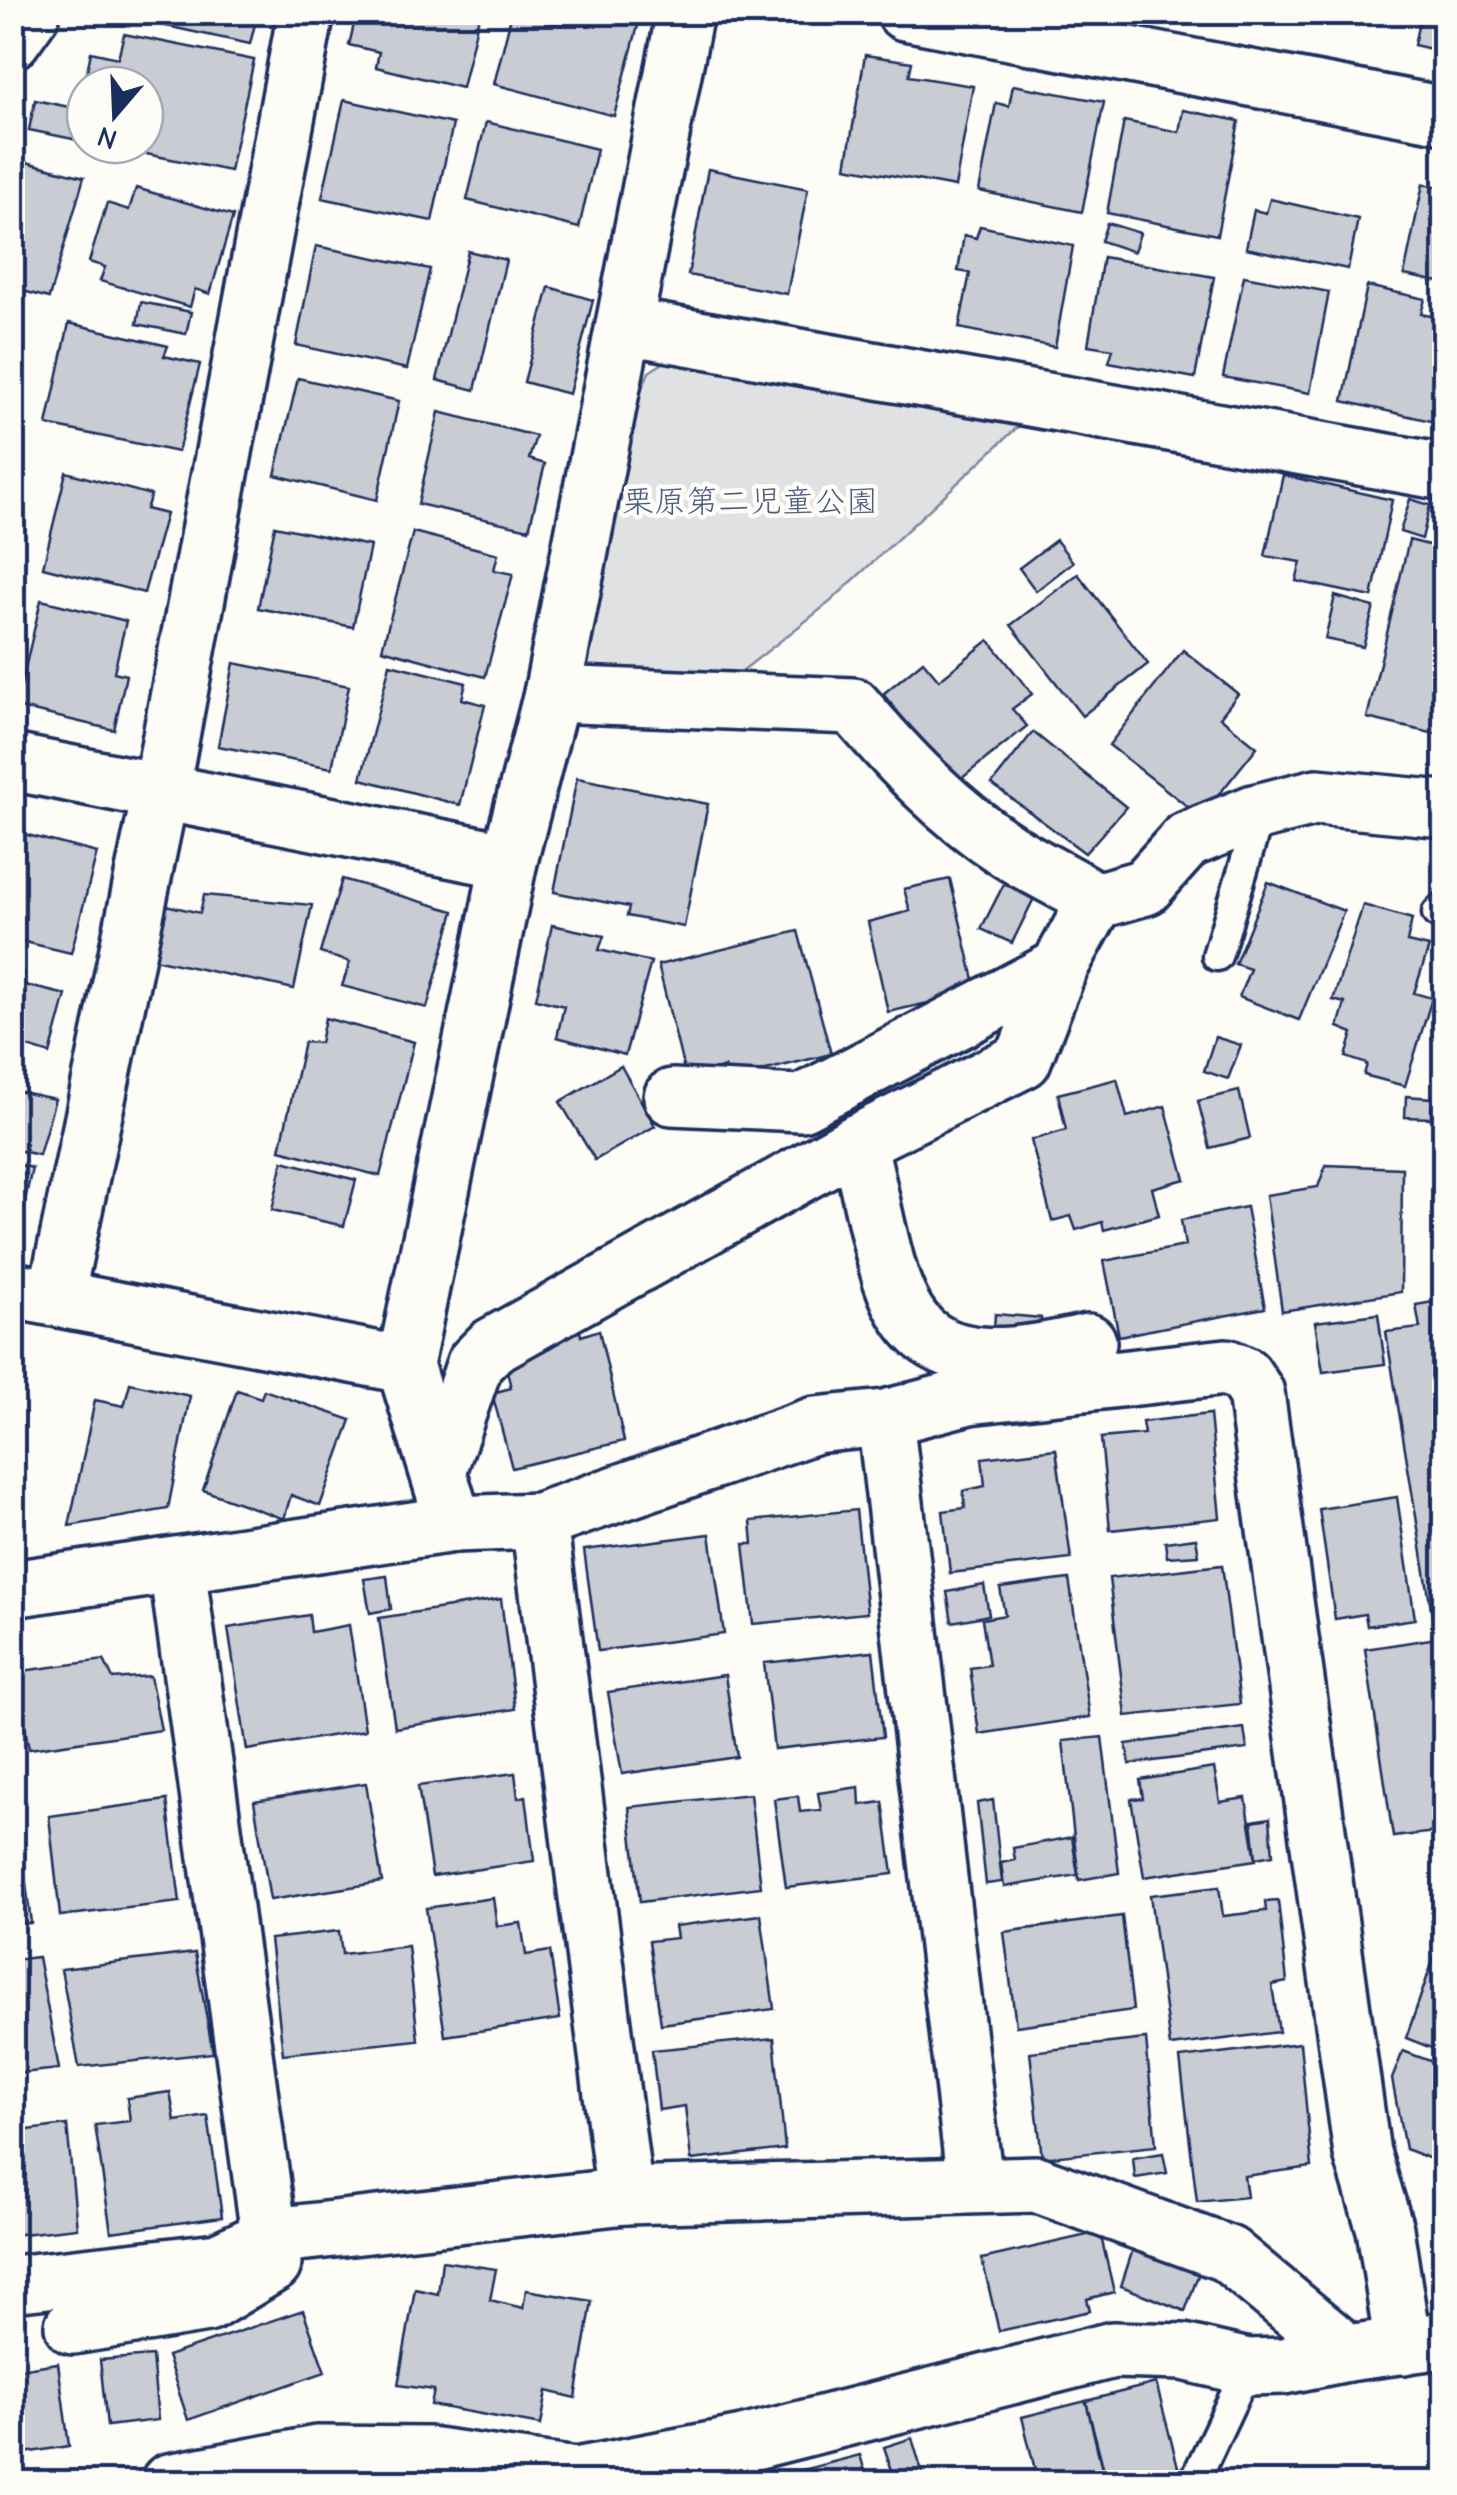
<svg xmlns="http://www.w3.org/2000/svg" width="1457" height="2495" viewBox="0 0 1457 2495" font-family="'Comic Neue','Klee One',sans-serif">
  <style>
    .green { fill: #e0e1e3; stroke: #7e88a0; stroke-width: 2.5 }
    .building { fill: #c9ccd3; stroke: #1b2f5e; stroke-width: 2.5 }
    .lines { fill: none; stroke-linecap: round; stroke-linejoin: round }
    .lane-casing { stroke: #1b2f5e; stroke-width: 35 }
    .street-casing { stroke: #1b2f5e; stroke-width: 62 }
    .lane { stroke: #fdfcf7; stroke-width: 28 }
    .street { stroke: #fdfcf7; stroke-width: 55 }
    .labels { text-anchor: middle; stroke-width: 9; stroke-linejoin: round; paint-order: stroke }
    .park-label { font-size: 32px; fill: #4c5c7f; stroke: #fdfcf7 }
  </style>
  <rect width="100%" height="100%" fill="#fdfcf7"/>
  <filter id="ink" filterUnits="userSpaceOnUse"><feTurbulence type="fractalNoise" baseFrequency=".01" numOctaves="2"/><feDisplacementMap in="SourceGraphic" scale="20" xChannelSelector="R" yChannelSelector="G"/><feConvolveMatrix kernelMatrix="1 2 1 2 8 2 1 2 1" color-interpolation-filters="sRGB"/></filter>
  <g filter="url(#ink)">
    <path class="green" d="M672,357L1024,421L830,602L709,697L582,674L641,390L649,372Z"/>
    <g class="building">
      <path d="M145,12H258L250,44L143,21Z"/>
      <path d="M357,12H480L462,88L376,67L379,52L349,45Z"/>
      <path d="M564,12H617L640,18L614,116L494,84L512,13L561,25Z"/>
      <path d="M1215,12H1271L1269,23Z"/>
      <path d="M1421,12H1444V52L1414,45Z"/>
      <path d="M124,34L254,60L230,171L102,145H145V85H85V142L73,139L91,52L118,58Z"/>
      <path d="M865,55L912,62L909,76L973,86L955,187L846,167Z"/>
      <path d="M1013,85L1104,102L1082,212L979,191L996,103L1009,106Z"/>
      <path d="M35,100L79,109L73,139L29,130Z"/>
      <path d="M344,100L453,124L432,221L322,198Z"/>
      <path d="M1183,110L1239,121L1217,235L1107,213L1124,121L1179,132Z"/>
      <path d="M486,122L597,149L579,228L467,200Z"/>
      <path d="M22,161L84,177L49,298L12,288V193Z"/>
      <path d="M708,169L808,189L787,294L688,275Z"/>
      <path d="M1423,184L1444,189V283L1404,275Z"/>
      <path d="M136,188L233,216L210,294L195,289L190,307L100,281L105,267L89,262L107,203L129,210Z"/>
      <path d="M1270,199L1358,219L1348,269L1246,248L1254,210L1266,213Z"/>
      <path d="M1107,223L1140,233L1134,252L1101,241Z"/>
      <path d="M980,226L1073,246L1055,347L959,328L970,273L958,271L964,235L976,238Z"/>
      <path d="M316,246L430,269L407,369L296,345Z"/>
      <path d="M468,251L506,260L475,390L437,380Z"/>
      <path d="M1103,257L1214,277L1195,378L1109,362L1113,349L1088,345Z"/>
      <path d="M1244,276L1329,292L1310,393L1223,377Z"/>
      <path d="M1367,286L1425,299L1421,314L1444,319V424L1343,401Z"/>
      <path d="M549,287L593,300L569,394L524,382Z"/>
      <path d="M141,302L191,312L186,334L137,324Z"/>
      <path d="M69,323L168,346L164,356L200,364L178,452L47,425Z"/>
      <path d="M298,378L399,401L377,500L275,475Z"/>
      <path d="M439,412L536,436L529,459L545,464L529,529L418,504Z"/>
      <path d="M66,472L151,495L146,509L166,514L144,593L43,567Z"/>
      <path d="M1283,475L1392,500L1372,597L1296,581L1301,562L1265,556Z"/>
      <path d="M1410,499L1430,505L1422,539L1400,532Z"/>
      <path d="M275,526L370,546L353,627L258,608Z"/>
      <path d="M413,532L498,554L494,570L513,574L485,677L382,649Z"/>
      <path d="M1056,540L1073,562L1036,591L1019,568Z"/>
      <path d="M1409,540L1444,549V736L1367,718Z"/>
      <path d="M1078,574L1148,664L1082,716L1011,625Z"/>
      <path d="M1335,596L1374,607L1363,647L1325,639Z"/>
      <path d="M41,600L126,621L114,672L126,675L114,730L16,707Z"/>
      <path d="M989,640L1032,694L1012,709L1027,726L956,783L883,694L923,661L939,680Z"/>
      <path d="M1183,650L1238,694L1220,717L1257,747L1201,817L1109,745Z"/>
      <path d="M234,663L349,686L332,768L218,746Z"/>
      <path d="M390,664L466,683L462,699L485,705L460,805L361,779Z"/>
      <path d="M1033,732L1126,807L1085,853L992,784Z"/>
      <path d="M577,778L708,804L684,927L627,916L629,907L554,892Z"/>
      <path d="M12,831L97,853L71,953L12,939Z"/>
      <path d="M1007,878L1037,892L1012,943L981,929Z"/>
      <path d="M342,879L454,911L427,1008L342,986L350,962L320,953Z"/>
      <path d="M950,879L977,992L888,1012L868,922L910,911L904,889Z"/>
      <path d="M1268,882L1344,911L1299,1020L1239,997L1250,969L1235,964Z"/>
      <path d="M204,895L312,905L294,989L154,959L166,905L200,913Z"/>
      <path d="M1363,905L1412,919L1407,942L1429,947L1414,993L1432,998L1405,1086L1364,1075L1367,1064L1346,1057L1353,1033L1338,1027L1345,1003L1333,1000Z"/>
      <path d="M552,925L604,936L599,950L651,962L625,1055L557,1037L564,1006L536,999Z"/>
      <path d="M798,931L831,1054L729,1079L725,1067L686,1078L658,965Z"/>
      <path d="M12,969L25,973L21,984L66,995L50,1054L12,1042Z"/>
      <path d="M325,1018L414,1042L380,1176L280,1150L304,1042L320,1043Z"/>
      <path d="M1215,1037L1241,1045L1228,1079L1204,1071Z"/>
      <path d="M621,1066L655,1126L595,1160L560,1102Z"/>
      <path d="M1117,1079L1127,1117L1165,1106L1185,1179L1152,1188L1159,1215L1104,1230L1102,1222L1076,1230L1071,1216L1052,1221L1031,1140L1066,1130L1058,1094Z"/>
      <path d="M12,1090L55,1099L39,1155L12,1149Z"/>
      <path d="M1239,1091L1250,1138L1210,1148L1198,1101Z"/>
      <path d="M1406,1096L1432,1098L1431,1118L1405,1117Z"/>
      <path d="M283,1161L356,1180L344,1226L272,1210Z"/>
      <path d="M12,1163L32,1168L16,1242L12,1241Z"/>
      <path d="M1326,1165L1402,1168L1401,1292L1282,1311L1266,1195L1318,1187Z"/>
      <path d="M1246,1207L1265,1308L1119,1336L1104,1261L1185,1246L1181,1220Z"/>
      <path d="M1444,1300V1632L1435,1633L1386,1332L1420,1328L1416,1305Z"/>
      <path d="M995,1314L1041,1318L1040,1347L993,1344Z"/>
      <path d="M1378,1314L1385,1364L1323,1372L1315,1322Z"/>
      <path d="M578,1321L581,1336L599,1330L624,1441L512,1468L492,1393L511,1388L503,1354Z"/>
      <path d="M130,1383L190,1396L168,1509L69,1526L95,1400L124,1406Z"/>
      <path d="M237,1390L261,1398L264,1390L351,1420L320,1506L291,1495L284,1519L203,1490Z"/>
      <path d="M1210,1414L1220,1518L1110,1530L1101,1438L1144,1434L1142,1422Z"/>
      <path d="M1056,1449L1071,1559L950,1573L943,1511L965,1508L963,1491L985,1486L982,1458Z"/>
      <path d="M1397,1497L1415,1619L1367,1626L1365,1614L1335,1619L1319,1509Z"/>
      <path d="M856,1510L867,1613L753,1624L744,1544H753L751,1521Z"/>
      <path d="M710,1534L724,1634L598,1651L584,1550Z"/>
      <path d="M1196,1538L1199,1555L1167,1557L1165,1542Z"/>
      <path d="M1222,1565L1240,1704L1126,1716L1109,1578Z"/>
      <path d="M387,1576L391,1609L370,1613L364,1579Z"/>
      <path d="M1069,1579L1090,1717L979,1734L970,1668L989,1665L982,1619L1005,1615L1000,1588Z"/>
      <path d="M984,1585L989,1615L952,1622L947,1592Z"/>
      <path d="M501,1599L515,1709L395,1728L379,1618Z"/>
      <path d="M309,1615L311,1632L349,1625L365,1730L247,1750L228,1628Z"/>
      <path d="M1444,1637V1831L1393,1837L1365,1649Z"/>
      <path d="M873,1651L883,1737L774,1749L764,1663Z"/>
      <path d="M104,1660L113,1679L150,1676L161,1730L29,1749L14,1672Z"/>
      <path d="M725,1675L737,1757L622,1774L608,1692Z"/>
      <path d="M1244,1728L1247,1749L1130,1764L1126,1744Z"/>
      <path d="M1102,1737L1119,1873L1079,1880L1063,1741Z"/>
      <path d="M1214,1768L1220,1802L1246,1798L1256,1860L1144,1877L1131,1799L1143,1798L1140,1780Z"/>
      <path d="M515,1773L518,1798L526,1796L534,1861L432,1876L418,1786Z"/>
      <path d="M366,1783L382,1882L270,1900L254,1801Z"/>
      <path d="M859,1787L860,1805L883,1802L893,1874L786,1887L774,1799L798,1796L800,1812L821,1810L818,1793Z"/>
      <path d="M750,1794L761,1887L640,1902L629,1807Z"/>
      <path d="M167,1800L180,1902L60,1916L49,1816Z"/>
      <path d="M993,1800L1002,1882L986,1884L977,1803Z"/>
      <path d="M1270,1818L1273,1855L1256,1858L1252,1821Z"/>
      <path d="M12,1836H20L31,1923L12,1925Z"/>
      <path d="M1072,1837L1078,1875L1004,1887L1001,1863L1015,1860L1013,1848Z"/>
      <path d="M1219,1887L1223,1916L1266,1911L1265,1902L1278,1901L1287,1982L1272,1985L1279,2032L1170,2046L1150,1895Z"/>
      <path d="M493,1898L497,1926L521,1923L526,1955L550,1951L560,2019L445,2036L426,1908Z"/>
      <path d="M761,1915L774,2009L661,2024L649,1941L677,1938L675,1926Z"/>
      <path d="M1122,1916L1133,2010L1016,2026L1004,1932Z"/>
      <path d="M339,1931L342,1954L408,1946L418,2040L283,2054L270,1939Z"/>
      <path d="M1436,1952L1444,1955V2053L1406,2038Z"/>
      <path d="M195,1953L213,2053L79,2067L61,1969Z"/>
      <path d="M38,1957L59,2069L12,2074V1960Z"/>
      <path d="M774,2038L785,2149L691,2160L685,2106L659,2110L652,2050Z"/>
      <path d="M1146,2039L1156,2146L1042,2158L1030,2052Z"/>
      <path d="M1300,2043L1312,2167L1244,2176L1247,2197L1197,2202L1180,2058Z"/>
      <path d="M1403,2051L1444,2066V2164L1405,2149L1392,2079Z"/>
      <path d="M170,2092L175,2121L208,2116L222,2217L111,2232L95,2125L130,2121L127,2098Z"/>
      <path d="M67,2125L77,2228L12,2235V2132Z"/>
      <path d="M1163,2153L1167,2173L1135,2178L1133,2158Z"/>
      <path d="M1100,2232L1114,2292L1087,2299L1090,2311L999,2331L982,2259Z"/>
      <path d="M1134,2246L1200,2270L1185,2311L1121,2286Z"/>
      <path d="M442,2261L496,2269L490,2300L523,2308L526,2290L592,2301L576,2398L547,2391L541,2425L431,2405L434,2390L398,2385L415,2289L438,2294Z"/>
      <path d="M303,2310L325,2372L188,2420L167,2356Z"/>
      <path d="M152,2356L158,2420L107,2426L100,2360Z"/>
      <path d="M58,2363L69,2446L12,2455V2370Z"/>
      <path d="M1156,2383L1182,2482H1107L1086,2401Z"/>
      <path d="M1086,2401L1105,2482H1038L1022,2417Z"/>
      <path d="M912,2438L925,2482H896L884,2447Z"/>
      <path d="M860,2455L868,2482H756Z"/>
    </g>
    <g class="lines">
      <g class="lane-casing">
        <g id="lane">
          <path d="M1437,913L1444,906"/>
          <path d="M1217,956L1254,833V813"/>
          <path d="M1194,2482L1248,2367"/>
        </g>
      </g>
      <g class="street-casing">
        <g id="street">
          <path d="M905,12L1444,115"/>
          <path d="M12,40L32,12"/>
          <path d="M626,326L1444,472"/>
          <path d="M552,694L853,706C899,760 947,811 1007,850C1036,869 1067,882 1096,901"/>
          <path d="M12,762L509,861"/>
          <path d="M672,1097L801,1103L1059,968L1096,901L1145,887L1187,840L1254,813L1317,797L1444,809"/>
          <path d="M858,1142C898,1302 884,1391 1088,1342"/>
          <path d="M12,1290L405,1365"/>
          <path d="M56,1297L161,790L306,12"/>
          <path d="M885,1418L975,2184"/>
          <path d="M438,1471L475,1363L492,1346L858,1142L1023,1060L1059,968"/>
          <path d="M539,1521L625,2196"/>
          <path d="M454,1524L405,1365L509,861L552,694L685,12"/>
          <path d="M12,1589L454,1524L539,1521L815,1425L885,1418L969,1396L1226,1367L1244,1375L1256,1393L1362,2153L1385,2229L1403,2346"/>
          <path d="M12,2284L218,2261L272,2236L625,2196L1036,2184L1228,2254L1347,2353L1444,2340"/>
          <path d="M73,2326L207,2304L273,2264L177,1567"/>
          <path d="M169,2482L317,2454L428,2455L569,2475"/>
          <path d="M545,2482L743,2444L1113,2350L1183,2352L1248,2367L1283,2366L1347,2353"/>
        </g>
      </g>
      <use href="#lane" class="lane"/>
      <use href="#street" class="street"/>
    </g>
  </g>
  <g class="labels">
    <g class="park-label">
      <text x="750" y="512">栗原第二児童公園</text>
    </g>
  </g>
  <rect width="1457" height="2495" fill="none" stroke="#fdfcf7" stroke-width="50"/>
  <rect x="25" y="25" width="1407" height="2445" fill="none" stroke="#1b2f5e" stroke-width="4" filter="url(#ink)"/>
  <g transform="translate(115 115) rotate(199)"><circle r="48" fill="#fdfcf7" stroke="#a3aaba" stroke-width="2.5"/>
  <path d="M0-8L18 38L0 25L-18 38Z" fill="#1b2f5e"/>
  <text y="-15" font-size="28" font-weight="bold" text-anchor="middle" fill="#1b2f5e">N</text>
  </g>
</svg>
